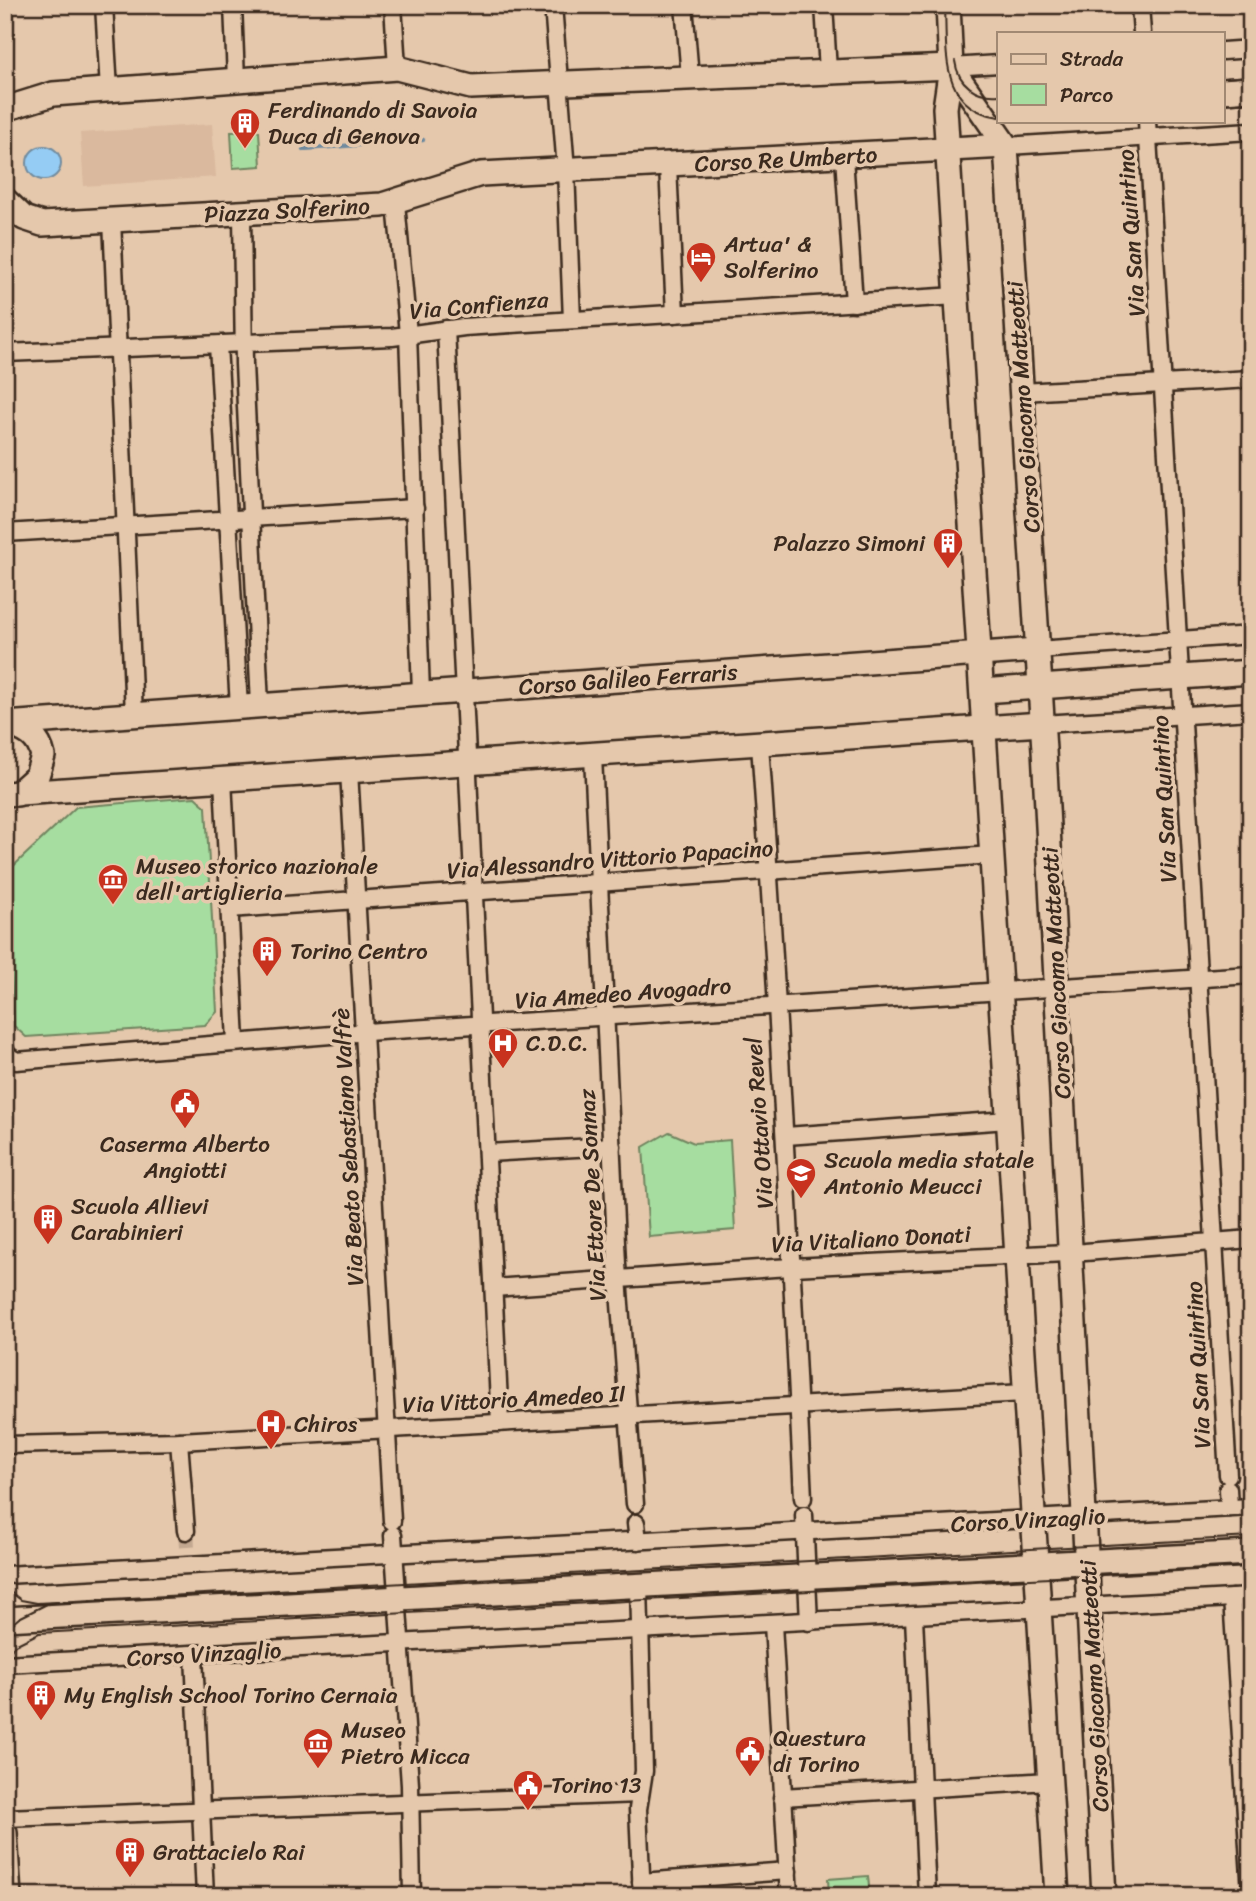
<svg xmlns="http://www.w3.org/2000/svg" width="1256" height="1901" viewBox="0 0 1256 1901" font-family="Sriracha,sans-serif">
  <style>
    .built { fill: #dab99e }
    .green { fill: #a6dda0; stroke: #70845f; stroke-width: 2 }
    .water { fill: #95ccf4; stroke: #718b9e; stroke-width: 2 }
    .lines { fill: none; stroke-linecap: round; stroke-linejoin: round }
    .stream { stroke: #718b9e; stroke-width: 4.5 }
    .street-tunnel { stroke: #c3a890; stroke-width: 16; stroke-dasharray: 16 8; stroke-linecap: butt }
    .street-casing { stroke: #3b2a1e; stroke-width: 21 }
    .secondary-casing { stroke: #3b2a1e; stroke-width: 28 }
    .street { stroke: #e5c8ac; stroke-width: 16 }
    .secondary { stroke: #e5c8ac; stroke-width: 23 }
    .tram { stroke: #3b2a1e; stroke-width: 2 }
    .labels { text-anchor: middle; stroke-width: 7; stroke-linejoin: round; paint-order: stroke }
    .poi-label { font-size: 23px; fill: #3b2a1e; stroke: #e5c8ac; text-anchor: start }
    .street-label { font-size: 23px; fill: #3b2a1e; stroke: #e5c8ac }
  </style>
  <rect width="100%" height="100%" fill="#e5c8ac"/>
  <filter id="ink" filterUnits="userSpaceOnUse"><feTurbulence type="fractalNoise" baseFrequency=".0143" numOctaves="2"/><feDisplacementMap in="SourceGraphic" scale="14" xChannelSelector="R" yChannelSelector="G"/><feConvolveMatrix kernelMatrix="1 2 1 2 8 2 1 2 1" color-interpolation-filters="sRGB"/></filter>
  <g filter="url(#ink)">
    <path class="built" d="M212,124L216,177L84,186L80,133Z"/>
    <g class="green">
      <path d="M259,131L261,166L233,168L231,132Z"/>
      <path d="M195,797L206,807L217,1012L205,1025L26,1037L14,1026L5,874L76,807Z"/>
      <path d="M669,1132L694,1143L730,1140L735,1230L649,1237L643,1147Z"/>
      <path d="M868,1876L870,1896H829L828,1879Z"/>
    </g>
    <circle class="water" cx="44" cy="163" r="17"/>
    <g class="lines">
      <path class="stream" d="M303,149L423,140"/>
      <path class="street-tunnel" d="M186,1531L187,1548"/>
      <g class="street-casing">
        <g id="street">
          <path d="M104,5L109,90"/>
          <path d="M233,5L236,80"/>
          <path d="M393,5L397,68"/>
          <path d="M553,5L566,170L572,320"/>
          <path d="M684,5L690,77"/>
          <path d="M824,5L828,71"/>
          <path d="M1140,5L1142,33"/>
          <path d="M1223,51L1251,49"/>
          <path d="M951,67L999,64"/>
          <path d="M1147,121L1228,1475"/>
          <path d="M1006,146L1251,131"/>
          <path d="M844,157L854,303"/>
          <path d="M668,166L675,314"/>
          <path d="M396,203L408,334L421,693"/>
          <path d="M242,213L244,364L260,705"/>
          <path d="M112,220L134,714"/>
          <path d="M446,329L500,1423"/>
          <path d="M218,345L239,707"/>
          <path d="M5,353L392,337L464,327L957,296"/>
          <path d="M1022,392L1251,379"/>
          <path d="M5,533L415,508"/>
          <path d="M1037,650L1251,635"/>
          <path d="M1042,724L1251,711"/>
          <path d="M760,745C778,995 791,1247 803,1498"/>
          <path d="M593,756L617,1264L635,1504"/>
          <path d="M349,771L392,1521"/>
          <path d="M223,779L236,1042"/>
          <path d="M230,909L992,855"/>
          <path d="M5,1049L6,1054L16,1061L380,1031L1251,975"/>
          <path d="M786,1136L1008,1120"/>
          <path d="M488,1153L612,1146"/>
          <path d="M494,1288L774,1268L1085,1252L1251,1239"/>
          <path d="M179,1441L186,1531"/>
          <path d="M5,1445L179,1441L1024,1393"/>
          <path d="M1228,1489L1229,1508"/>
          <path d="M804,1515L809,1622"/>
          <path d="M636,1523L638,1541"/>
          <path d="M393,1535L410,1785L412,1896"/>
          <path d="M5,1575L1251,1507"/>
          <path d="M639,1586L644,1771L638,1809L642,1896"/>
          <path d="M1232,1598L1251,1892"/>
          <path d="M914,1617L927,1896"/>
          <path d="M773,1624L789,1896"/>
          <path d="M194,1655L205,1896"/>
          <path d="M5,1664L1251,1597"/>
          <path d="M782,1797L1049,1781"/>
          <path d="M5,1818L640,1794"/>
          <path d="M641,1882L788,1871"/>
        </g>
      </g>
      <g class="secondary-casing">
        <g id="secondary">
          <path d="M948,5L951,67L945,108L1057,1896"/>
          <path d="M951,67L1006,146L1044,750L1104,1896"/>
          <path d="M1223,91L1251,89"/>
          <path d="M5,109L53,94L397,68L471,87L951,67"/>
          <path d="M5,200L24,218L42,224L382,205L481,174L1006,146"/>
          <path d="M982,691L1251,672"/>
          <path d="M5,724L1037,650"/>
          <path d="M9,725C26,729 39,737 43,756L37,776L17,794"/>
          <path d="M5,794L1042,724"/>
          <path d="M5,1619L1251,1553"/>
          <path d="M5,1833L9,1896"/>
        </g>
      </g>
      <use href="#street" class="street"/>
      <use href="#secondary" class="secondary"/>
      <g class="tram">
        <path d="M945,5C947,51 939,109 999,117"/>
        <path d="M955,61C958,84 976,97 999,95"/>
        <path d="M1223,78L1251,76"/>
        <path d="M1223,104L1251,102"/>
        <path d="M5,1588L21,1600L37,1603L1251,1537"/>
        <path d="M5,1630L19,1618L47,1604"/>
        <path d="M5,1658L15,1645L39,1633L1251,1567"/>
        <path d="M5,1776L12,1896"/>
      </g>
    </g>
  </g>
  <defs>
    <g id="building-pin" transform="scale(1.575)"><path d="M0 17L-7.5 6A9.5 9.5 0 1 1 7.5 6Z" fill="#c8321e" stroke="#e5c8ac"/><path d="M-4-6H4V6H1V3H-1V6H-4ZM-2.5-4.3h1.7v1.8h-1.7ZM.8-4.3h1.7v1.8H.8ZM-2.5-1h1.7V.8h-1.7ZM.8-1h1.7V.8H.8Z" fill="#fff"/></g>
    <g id="hotel-pin" transform="scale(1.575)"><path d="M0 17L-7.5 6A9.5 9.5 0 1 1 7.5 6Z" fill="#c8321e" stroke="#e5c8ac"/><path d="M-6-4.5h1.5V1H6V5H4.5V3h-9V5H-6ZM-4 0a1.8 1.8 0 1 1 3.6 0ZM.5 0V-2.5h3Q6-2.5 6 0Z" fill="#fff"/></g>
    <g id="museum-pin" transform="scale(1.575)"><path d="M0 17L-7.5 6A9.5 9.5 0 1 1 7.5 6Z" fill="#c8321e" stroke="#e5c8ac"/><path d="M0-6L6-3V-2H-6V-3ZM-5-1h2V3h-2ZM-1-1h2V3h-2ZM3-1h2V3H3ZM-6 4H6V6H-6Z" fill="#fff"/></g>
    <g id="hospital-pin" transform="scale(1.575)"><path d="M0 17L-7.5 6A9.5 9.5 0 1 1 7.5 6Z" fill="#c8321e" stroke="#e5c8ac"/><path d="M-5-5h3v3.5h4V-5h3V5h-3V1.5h-4V5h-3Z" fill="#fff"/></g>
    <g id="civic-pin" transform="scale(1.575)"><path d="M0 17L-7.5 6A9.5 9.5 0 1 1 7.5 6Z" fill="#c8321e" stroke="#e5c8ac"/><path d="M-.6-6.5H3V-4.5H.6V-3L4-1V1h2V6H-6V1h2V-1L-.6-3ZM-1.2 2.5V6h2.4V2.5Z" fill="#fff"/></g>
    <g id="school-pin" transform="scale(1.575)"><path d="M0 17L-7.5 6A9.5 9.5 0 1 1 7.5 6Z" fill="#c8321e" stroke="#e5c8ac"/><path d="M0-5L7-2L0 1L-7-2ZM-4 1L0 2.5L4 1V4Q0 6-4 4Z" fill="#fff"/></g>
  </defs>
  <g fill-rule="evenodd">
    <use href="#building-pin" x="245" y="123"/>
    <use href="#hotel-pin" x="701" y="257"/>
    <use href="#building-pin" x="948" y="543"/>
    <use href="#museum-pin" x="113" y="879"/>
    <use href="#building-pin" x="267" y="951"/>
    <use href="#hospital-pin" x="503" y="1043"/>
    <use href="#civic-pin" x="185" y="1103"/>
    <use href="#school-pin" x="801" y="1173"/>
    <use href="#building-pin" x="48" y="1219"/>
    <use href="#hospital-pin" x="271" y="1424"/>
    <use href="#building-pin" x="41" y="1695"/>
    <use href="#museum-pin" x="318" y="1743"/>
    <use href="#civic-pin" x="750" y="1751"/>
    <use href="#civic-pin" x="528" y="1785"/>
    <use href="#building-pin" x="130" y="1852"/>
  </g>
  <g class="labels">
    <g class="poi-label">
      <text x="268" y="118">Ferdinando di Savoia<tspan x="268" dy="26">Duca di Genova</tspan></text>
      <text x="724" y="252">Artua' &amp;<tspan x="724" dy="26">Solferino</tspan></text>
      <text x="925" y="551" text-anchor="end">Palazzo Simoni</text>
      <text x="136" y="874">Museo storico nazionale<tspan x="136" dy="26">dell'artiglieria</tspan></text>
      <text x="290" y="959">Torino Centro</text>
      <text x="526" y="1051">C.D.C.</text>
      <text x="185" y="1152" text-anchor="middle">Caserma Alberto<tspan x="185" dy="26">Angiotti</tspan></text>
      <text x="824" y="1168">Scuola media statale<tspan x="824" dy="26">Antonio Meucci</tspan></text>
      <text x="71" y="1214">Scuola Allievi<tspan x="71" dy="26">Carabinieri</tspan></text>
      <text x="294" y="1432">Chiros</text>
      <text x="64" y="1703">My English School Torino Cernaia</text>
      <text x="341" y="1738">Museo<tspan x="341" dy="26">Pietro Micca</tspan></text>
      <text x="773" y="1746">Questura<tspan x="773" dy="26">di Torino</tspan></text>
      <text x="551" y="1793">Torino 13</text>
      <text x="153" y="1860">Grattacielo Rai</text>
    </g>
    <g class="street-label">
      <text transform="translate(786 159) rotate(-3)" y="8">Corso Re Umberto</text>
      <text transform="translate(287 210) rotate(-3)" y="8">Piazza Solferino</text>
      <text transform="translate(1131 233) rotate(-94)" y="8">Via San Quintino</text>
      <text transform="translate(479 305) rotate(-5)" y="8">Via Confienza</text>
      <text transform="translate(1023 407) rotate(-94)" y="8">Corso Giacomo Matteotti</text>
      <text transform="translate(628 679) rotate(-4)" y="8">Corso Galileo Ferraris</text>
      <text transform="translate(1164 799) rotate(-93)" y="8">Via San Quintino</text>
      <text transform="translate(610 859) rotate(-4)" y="8">Via Alessandro Vittorio Papacino</text>
      <text transform="translate(1056 973) rotate(-93)" y="8">Corso Giacomo Matteotti</text>
      <text transform="translate(623 993) rotate(-4)" y="8">Via Amedeo Avogadro</text>
      <text transform="translate(759 1123) rotate(-94)" y="8">Via Ottavio Revel</text>
      <text transform="translate(348 1147) rotate(-93)" y="8">Via Beato Sebastiano Valfrè</text>
      <text transform="translate(592 1195) rotate(-93)" y="8">Via Ettore De Sonnaz</text>
      <text transform="translate(871 1239) rotate(-3)" y="8">Via Vitaliano Donati</text>
      <text transform="translate(1198 1365) rotate(-93)" y="8">Via San Quintino</text>
      <text transform="translate(514 1399) rotate(-3)" y="8">Via Vittorio Amedeo II</text>
      <text transform="translate(1028 1520) rotate(-3)" y="8">Corso Vinzaglio</text>
      <text transform="translate(204 1654) rotate(-3)" y="8">Corso Vinzaglio</text>
      <text transform="translate(1094 1686) rotate(-93)" y="8">Corso Giacomo Matteotti</text>
    </g>
  </g>
  <rect width="1256" height="1901" fill="none" stroke="#e5c8ac" stroke-width="28"/>
  <rect x="14" y="14" width="1228" height="1873" fill="none" stroke="#3b2a1e" stroke-width="2.5" filter="url(#ink)"/>
  <rect x="997" y="32" width="228" height="91" fill="#e5c8ac" stroke="#a18973" stroke-width="2"/>
  <rect x="1011" y="54" width="35" height="10" fill="#e5c8ac" stroke="#a18973" stroke-width="2"/>
  <text x="1060" y="66" font-size="21" fill="#3b2a1e">Strada</text>
  <rect x="1011" y="84" width="35" height="21" fill="#a6dda0" stroke="#a18973" stroke-width="2"/>
  <text x="1060" y="102" font-size="21" fill="#3b2a1e">Parco</text>
</svg>
